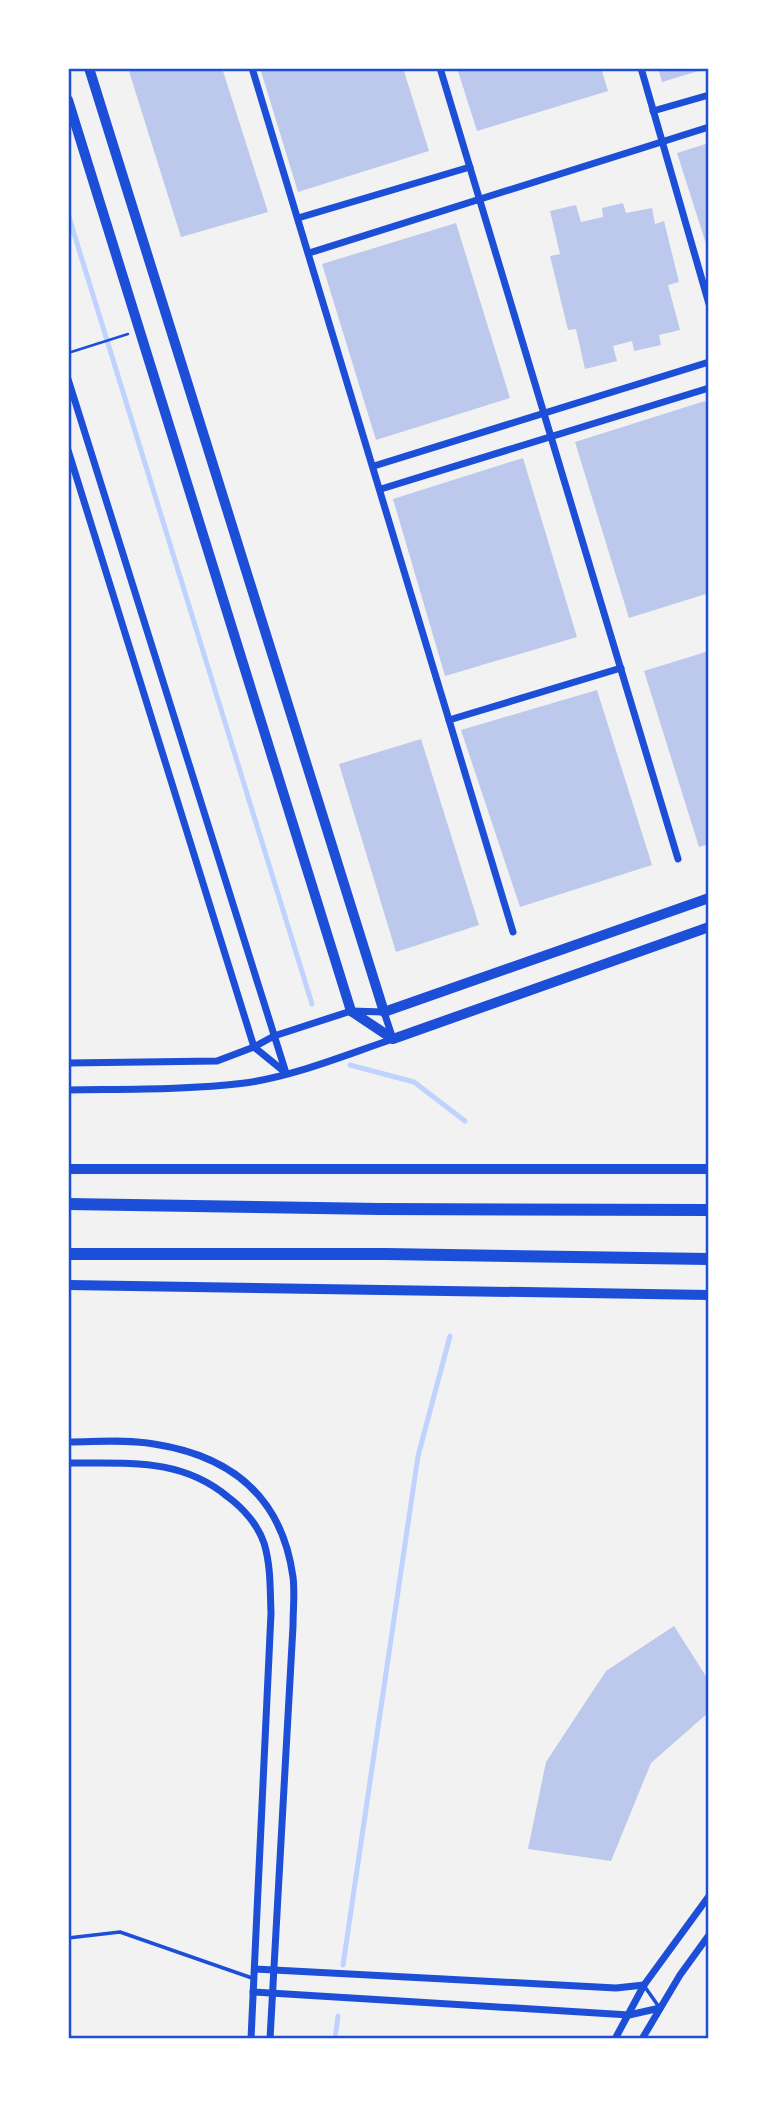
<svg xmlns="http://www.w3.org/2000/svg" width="777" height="2107" viewBox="0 0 777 2107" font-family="'Archivo Narrow',sans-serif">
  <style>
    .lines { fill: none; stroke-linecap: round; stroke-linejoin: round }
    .stream { stroke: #bfd3fe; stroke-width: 5 }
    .building { fill: #bdc9ec }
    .path { stroke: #1d4ed8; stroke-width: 2.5 }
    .service { stroke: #1d4ed8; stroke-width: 3.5 }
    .minor { stroke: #1d4ed8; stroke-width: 7 }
    .secondary { stroke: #1d4ed8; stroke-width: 10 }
    .trunk { stroke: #1d4ed8; stroke-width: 12 }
    .neatline { fill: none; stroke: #1d4ed8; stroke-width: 2.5 }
  </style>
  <rect width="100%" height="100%" fill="#f2f2f2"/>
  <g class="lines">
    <g class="stream">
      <path d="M68,214L312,1004"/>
      <path d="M350,1065L414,1082L465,1121"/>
      <path d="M343,1965L418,1456L450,1336"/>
      <path d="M335,2039L338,2016"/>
    </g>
  </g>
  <g class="building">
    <path d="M128,68H222L268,212L181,237Z"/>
    <path d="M260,68H403L429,151L298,192Z"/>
    <path d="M457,68H601L608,91L477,131Z"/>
    <path d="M658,68H705V69L662,82Z"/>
    <path d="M709,143V250H708L677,153Z"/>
    <path d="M623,203L626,213L652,208L655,224L664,221L679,282L668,285L680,330L659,335L661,345L634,351L632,341L613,346L617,361L585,369L576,329L568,330L550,256L560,254L550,211L576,205L581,222L603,217L602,208Z"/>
    <path d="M456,223L510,398L376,440L322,264Z"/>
    <path d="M705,401L709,413V593L629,618L575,442Z"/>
    <path d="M523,458L577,637L445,676L393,499Z"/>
    <path d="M709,651V844L699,847L644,671Z"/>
    <path d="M597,690L652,865L520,907L461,730Z"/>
    <path d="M421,739L479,925L396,952L339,764Z"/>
    <path d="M674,1626L709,1681V1712L651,1763L611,1861L528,1849L546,1762L606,1671Z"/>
  </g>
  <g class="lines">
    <path class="path" d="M68,353L128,334"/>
    <g class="service">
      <path d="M68,1938L120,1932L252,1978"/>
      <path d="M645,1987L659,2007"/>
    </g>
    <g class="minor">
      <path d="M252,68L513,932"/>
      <path d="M440,68L678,859"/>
      <path d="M641,68L709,304"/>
      <path d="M653,111L709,95"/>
      <path d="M298,218L470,167"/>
      <path d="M309,253L709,127"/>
      <path d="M68,379L286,1073L254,1047L68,450"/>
      <path d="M374,466L709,362"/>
      <path d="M381,489L709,388"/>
      <path d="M449,720L621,668"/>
      <path d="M68,1063L217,1061L254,1047L274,1036L351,1011L384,1012L393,1039C345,1055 295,1076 245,1083C187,1090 127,1089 68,1090"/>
      <path d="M68,1442C96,1442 127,1439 154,1444C232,1456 282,1497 293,1577C295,1593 293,1610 293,1626L270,2039"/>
      <path d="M68,1463C127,1464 180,1457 228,1497C243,1508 258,1525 264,1543C271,1566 270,1590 271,1613L251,2039"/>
      <path d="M255,1969L616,1988L644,1985"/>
      <path d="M253,1992L629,2015L660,2008"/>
      <path d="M615,2039L644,1985L709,1896"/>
      <path d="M642,2039L680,1975L709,1935"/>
    </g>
    <g class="secondary">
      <path d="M89,68L384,1012L709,898"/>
      <path d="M68,100L351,1011L393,1039L709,927"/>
      <path d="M68,1169H709"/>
      <path d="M68,1285L709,1295"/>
    </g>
    <g class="trunk">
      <path d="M68,1204L380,1209L709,1210"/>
      <path d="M68,1254H386L709,1259"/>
    </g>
  </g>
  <rect width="777" height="2107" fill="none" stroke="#ffffff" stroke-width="140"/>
  <rect x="70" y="70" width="637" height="1967" class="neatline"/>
</svg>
